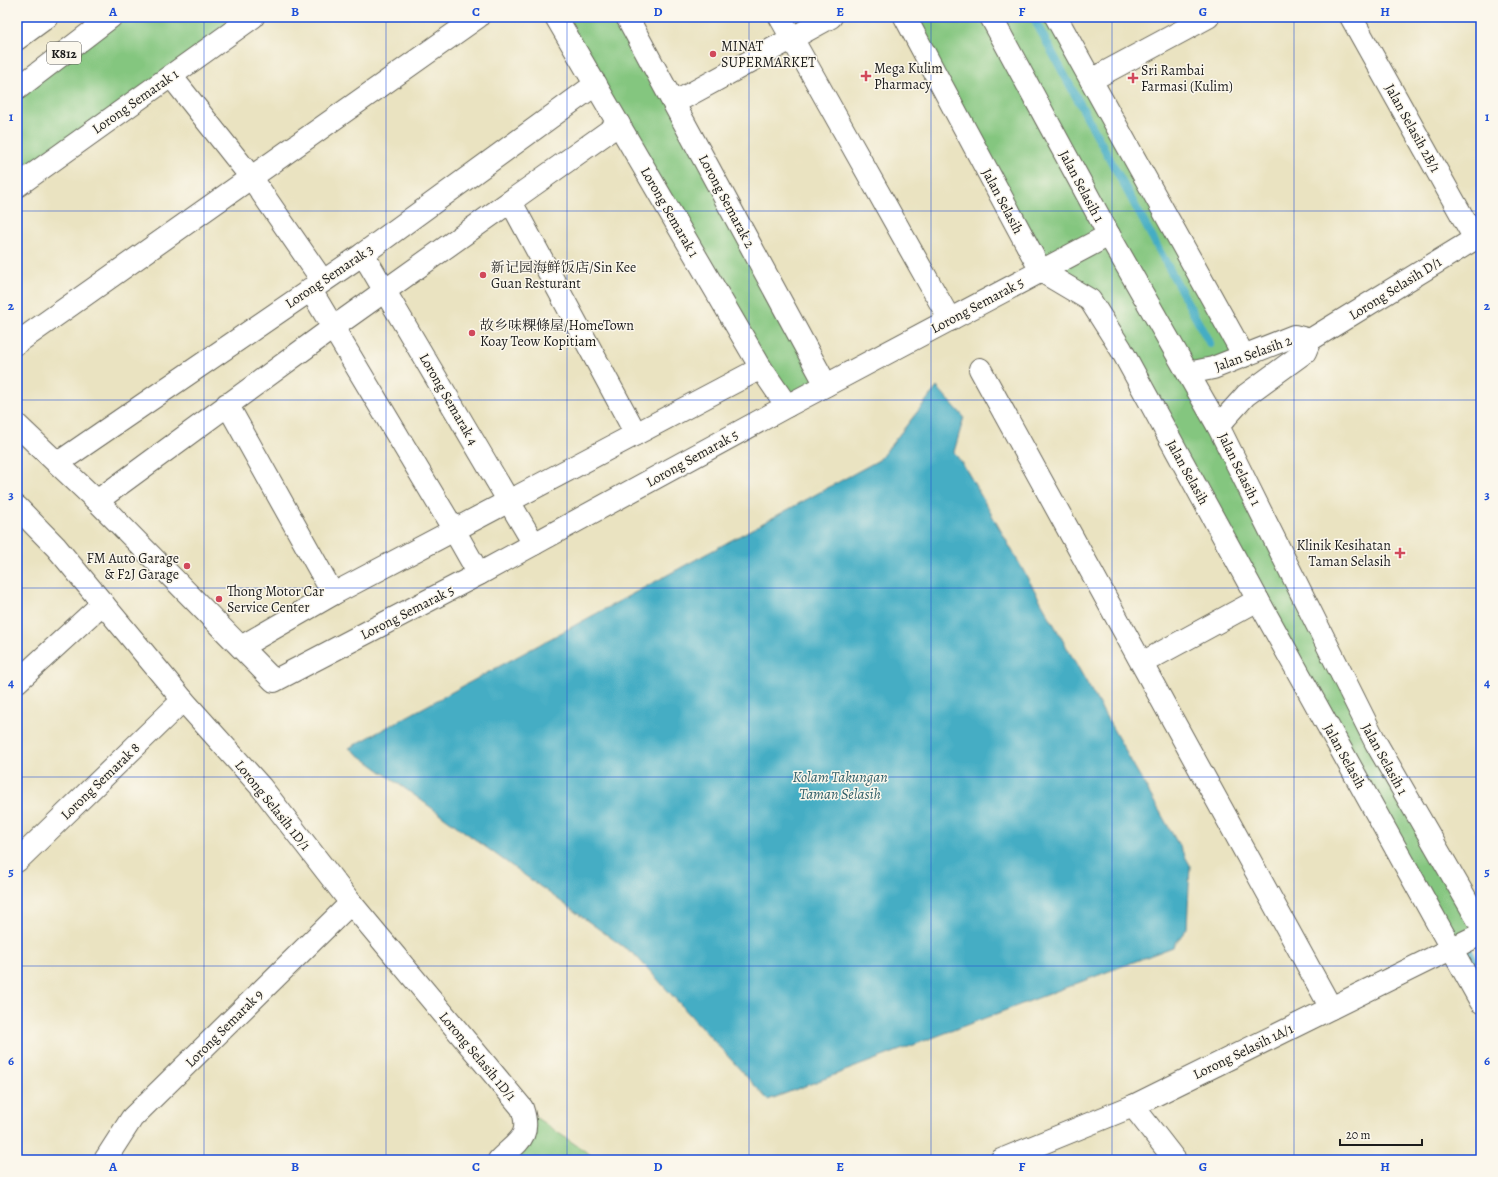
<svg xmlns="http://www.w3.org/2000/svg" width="1498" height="1177" viewBox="0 0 1498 1177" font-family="Alegreya,'Noto Serif SC',serif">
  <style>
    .green { fill: #84c67f; stroke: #50714e }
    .water { fill: #45adc4; stroke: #306470 }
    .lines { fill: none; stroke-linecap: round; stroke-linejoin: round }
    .stream { stroke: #45adc4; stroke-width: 8 }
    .minor-casing { stroke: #646256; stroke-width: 24 }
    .major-casing { stroke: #646256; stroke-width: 24 }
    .minor { stroke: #fff; stroke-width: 22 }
    .major { stroke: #fff; stroke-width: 22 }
    .grid { fill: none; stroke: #1d4ed8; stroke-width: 1; stroke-opacity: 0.55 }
    .poi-dot { fill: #d1495b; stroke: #fbf7ec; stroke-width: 1.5 }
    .labels { text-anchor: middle; stroke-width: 3; stroke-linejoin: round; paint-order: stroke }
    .shield { fill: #fbf7ec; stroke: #5f5e5a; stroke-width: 1 }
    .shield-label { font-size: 13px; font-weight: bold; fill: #1c1c1c }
    .poi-label { font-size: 14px; fill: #1c1c1c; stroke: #fbf7ec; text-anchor: start }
    .street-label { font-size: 14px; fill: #1c1c1c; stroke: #fbf7ec }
    .water-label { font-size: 15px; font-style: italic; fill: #2e5d68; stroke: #fbf7ec }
    .neatline { fill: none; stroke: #1d4ed8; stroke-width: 1.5 }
    .grid-label { font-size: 13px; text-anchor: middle; font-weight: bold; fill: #1d4ed8 }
  </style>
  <rect width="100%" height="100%" fill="#fbf7ec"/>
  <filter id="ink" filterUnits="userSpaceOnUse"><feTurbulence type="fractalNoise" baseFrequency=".025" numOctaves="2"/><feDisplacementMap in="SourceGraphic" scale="8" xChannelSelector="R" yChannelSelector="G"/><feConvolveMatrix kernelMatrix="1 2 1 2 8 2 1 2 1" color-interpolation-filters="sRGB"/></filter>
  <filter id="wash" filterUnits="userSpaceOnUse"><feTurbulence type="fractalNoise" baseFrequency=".012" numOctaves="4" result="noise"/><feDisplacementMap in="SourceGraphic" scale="16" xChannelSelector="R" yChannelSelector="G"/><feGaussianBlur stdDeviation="0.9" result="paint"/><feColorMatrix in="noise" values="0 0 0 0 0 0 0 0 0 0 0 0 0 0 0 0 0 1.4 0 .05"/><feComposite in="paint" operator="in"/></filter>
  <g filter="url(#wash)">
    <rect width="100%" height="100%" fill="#eae3c1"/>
    <g class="green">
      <path d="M114,17H253L17,186V91Z"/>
      <path d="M556,17H627L826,385L787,406Z"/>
      <path d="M905,17H1056L1244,356L1188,372L1481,925L1455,947L1090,300L1041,271Z"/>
      <path d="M522,1108L598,1160H499L525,1135Z"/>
    </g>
    <path class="water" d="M937,387L964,417L954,452L967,471L1190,865L1187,928L1173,947L768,1100L636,956L349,748L879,460Z"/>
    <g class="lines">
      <g class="stream">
        <path d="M1033,17L1210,344"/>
        <path d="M1465,943L1481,974"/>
      </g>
    </g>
  </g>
  <g filter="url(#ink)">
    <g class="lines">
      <g class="minor-casing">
        <g id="minor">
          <path d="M556,17L761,368L787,406"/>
          <path d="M627,17L826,385"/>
          <path d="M780,17L950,320"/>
          <path d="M905,17L1041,271L1090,300L1121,349L1258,600L1481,1002"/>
          <path d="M991,17L1109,235L1218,426L1376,743L1481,925"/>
          <path d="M1056,17L1244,356"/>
          <path d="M1351,17L1475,239"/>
          <path d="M171,76L251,177L322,280"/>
          <path d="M1091,80L1208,17"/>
          <path d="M674,103L831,17"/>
          <path d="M17,186L253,17"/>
          <path d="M511,202L636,434"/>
          <path d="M363,254L534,544"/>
          <path d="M310,289L454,530L479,574"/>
          <path d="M1310,340L1481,235"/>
          <path d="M17,343L478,17"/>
          <path d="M980,369L1331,1008"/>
          <path d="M1188,373L1213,368L1294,336L1310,340"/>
          <path d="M227,404L333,594"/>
          <path d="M17,425L97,501L274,681L479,574L787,406L1109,235"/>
          <path d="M1218,426L1246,395L1305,352L1310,340"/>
          <path d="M58,463L363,254L596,84"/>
          <path d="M97,501L334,327L619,124"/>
          <path d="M17,507L56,547L183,700L261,787L351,903L522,1108C532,1137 518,1141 499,1160"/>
          <path d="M241,647L333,594L761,368"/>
          <path d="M1142,663L1258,600"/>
          <path d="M17,682L103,603"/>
          <path d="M17,861L183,700"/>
          <path d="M1133,1106L1175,1160"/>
          <path d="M105,1160L132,1118L351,903"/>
          <path d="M1001,1160L1133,1106L1481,934"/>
        </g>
      </g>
      <g class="major-casing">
        <g id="major">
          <path d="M17,39L47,17"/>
          <path d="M17,89L111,17"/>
        </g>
      </g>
      <use href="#minor" class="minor"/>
      <use href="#major" class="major"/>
    </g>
  </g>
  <path class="grid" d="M204,17V1160M386,17V1160M567,17V1160M749,17V1160M931,17V1160M1112,17V1160M1294,17V1160M17,211H1481M17,400H1481M17,588H1481M17,777H1481M17,966H1481"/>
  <g class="poi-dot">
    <circle cx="713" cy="54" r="4"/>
    <path d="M864 70h4v4h4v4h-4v4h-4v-4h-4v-4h4z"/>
    <path d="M1131 72h4v4h4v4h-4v4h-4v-4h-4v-4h4z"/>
    <circle cx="483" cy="275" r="4"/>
    <circle cx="472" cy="333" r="4"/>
    <path d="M1398 547h4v4h4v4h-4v4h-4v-4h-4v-4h4z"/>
    <circle cx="187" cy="566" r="4"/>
    <circle cx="219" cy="599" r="4"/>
  </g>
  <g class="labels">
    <rect class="shield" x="47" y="42" width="34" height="22" rx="3"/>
    <g class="shield-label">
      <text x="64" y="58">K812</text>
    </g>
    <g class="poi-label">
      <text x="721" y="51">MINAT<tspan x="721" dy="16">SUPERMARKET</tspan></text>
      <text x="874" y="73">Mega Kulim<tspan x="874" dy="16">Pharmacy</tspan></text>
      <text x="1141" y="75">Sri Rambai<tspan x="1141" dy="16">Farmasi (Kulim)</tspan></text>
      <text x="491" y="272">新记园海鲜饭店/Sin Kee<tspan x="491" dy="16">Guan Resturant</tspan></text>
      <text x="480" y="330">故乡味粿條屋/HomeTown<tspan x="480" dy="16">Koay Teow Kopitiam</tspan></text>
      <text x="1391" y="550" text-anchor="end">Klinik Kesihatan<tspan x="1391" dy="16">Taman Selasih</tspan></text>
      <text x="179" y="563" text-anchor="end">FM Auto Garage<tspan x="179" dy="16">&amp; F2J Garage</tspan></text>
      <text x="227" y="596">Thong Motor Car<tspan x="227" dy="16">Service Center</tspan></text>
    </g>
    <g class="street-label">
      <text transform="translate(135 101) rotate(-35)" y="5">Lorong Semarak 1</text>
      <text transform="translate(1413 128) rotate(61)" y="5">Jalan Selasih 2B/1</text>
      <text transform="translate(1082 186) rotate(62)" y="5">Jalan Selasih 1</text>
      <text transform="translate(727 201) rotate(62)" y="5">Lorong Semarak 2</text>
      <text transform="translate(1003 201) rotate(62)" y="5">Jalan Selasih</text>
      <text transform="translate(670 212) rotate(60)" y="5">Lorong Semarak 1</text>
      <text transform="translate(329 276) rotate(-34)" y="5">Lorong Semarak 3</text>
      <text transform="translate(1395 288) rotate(-32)" y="5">Lorong Selasih D/1</text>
      <text transform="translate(977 305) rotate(-28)" y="5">Lorong Semarak 5</text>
      <text transform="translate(1253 353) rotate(-20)" y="5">Jalan Selasih 2</text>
      <text transform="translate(449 399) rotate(60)" y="5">Lorong Semarak 4</text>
      <text transform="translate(692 458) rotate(-29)" y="5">Lorong Semarak 5</text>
      <text transform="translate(1240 469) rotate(64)" y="5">Jalan Selasih 1</text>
      <text transform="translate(1188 472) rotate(61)" y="5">Jalan Selasih</text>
      <text transform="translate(407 612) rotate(-27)" y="5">Lorong Semarak 5</text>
      <text transform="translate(1345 756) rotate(61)" y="5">Jalan Selasih</text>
      <text transform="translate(1385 759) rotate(61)" y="5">Jalan Selasih 1</text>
      <text transform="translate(100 781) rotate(-44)" y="5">Lorong Semarak 8</text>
      <text transform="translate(273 805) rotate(51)" y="5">Lorong Selasih 1D/1</text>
      <text transform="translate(224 1028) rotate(-45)" y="5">Lorong Semarak 9</text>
      <text transform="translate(1243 1051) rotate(-26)" y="5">Lorong Selasih 1A/1</text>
      <text transform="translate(478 1056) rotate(50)" y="5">Lorong Selasih 1D/1</text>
    </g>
    <g class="water-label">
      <text x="840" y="782">Kolam Takungan<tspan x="840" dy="17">Taman Selasih</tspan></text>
    </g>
  </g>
  <rect width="1498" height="1177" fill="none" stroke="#fbf7ec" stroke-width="44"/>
  <path d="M1340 1139v6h82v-6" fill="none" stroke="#1c1c1c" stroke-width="2"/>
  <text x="1346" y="1139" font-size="12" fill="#1c1c1c" stroke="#fbf7ec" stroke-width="3" paint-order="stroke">20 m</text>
  <rect x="22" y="22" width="1454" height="1133" class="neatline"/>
  <g class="grid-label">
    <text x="113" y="16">A</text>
    <text x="295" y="16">B</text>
    <text x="476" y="16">C</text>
    <text x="658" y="16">D</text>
    <text x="840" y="16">E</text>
    <text x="1022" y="16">F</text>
    <text x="1203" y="16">G</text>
    <text x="1385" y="16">H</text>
    <text x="11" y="121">1</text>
    <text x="1487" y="121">1</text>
    <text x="11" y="310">2</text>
    <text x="1487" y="310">2</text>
    <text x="11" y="499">3</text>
    <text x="1487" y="499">3</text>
    <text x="11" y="687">4</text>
    <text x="1487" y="687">4</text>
    <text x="11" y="876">5</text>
    <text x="1487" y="876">5</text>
    <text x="11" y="1065">6</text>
    <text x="1487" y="1065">6</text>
    <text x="113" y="1171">A</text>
    <text x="295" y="1171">B</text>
    <text x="476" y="1171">C</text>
    <text x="658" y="1171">D</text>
    <text x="840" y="1171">E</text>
    <text x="1022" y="1171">F</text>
    <text x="1203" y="1171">G</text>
    <text x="1385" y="1171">H</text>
  </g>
</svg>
